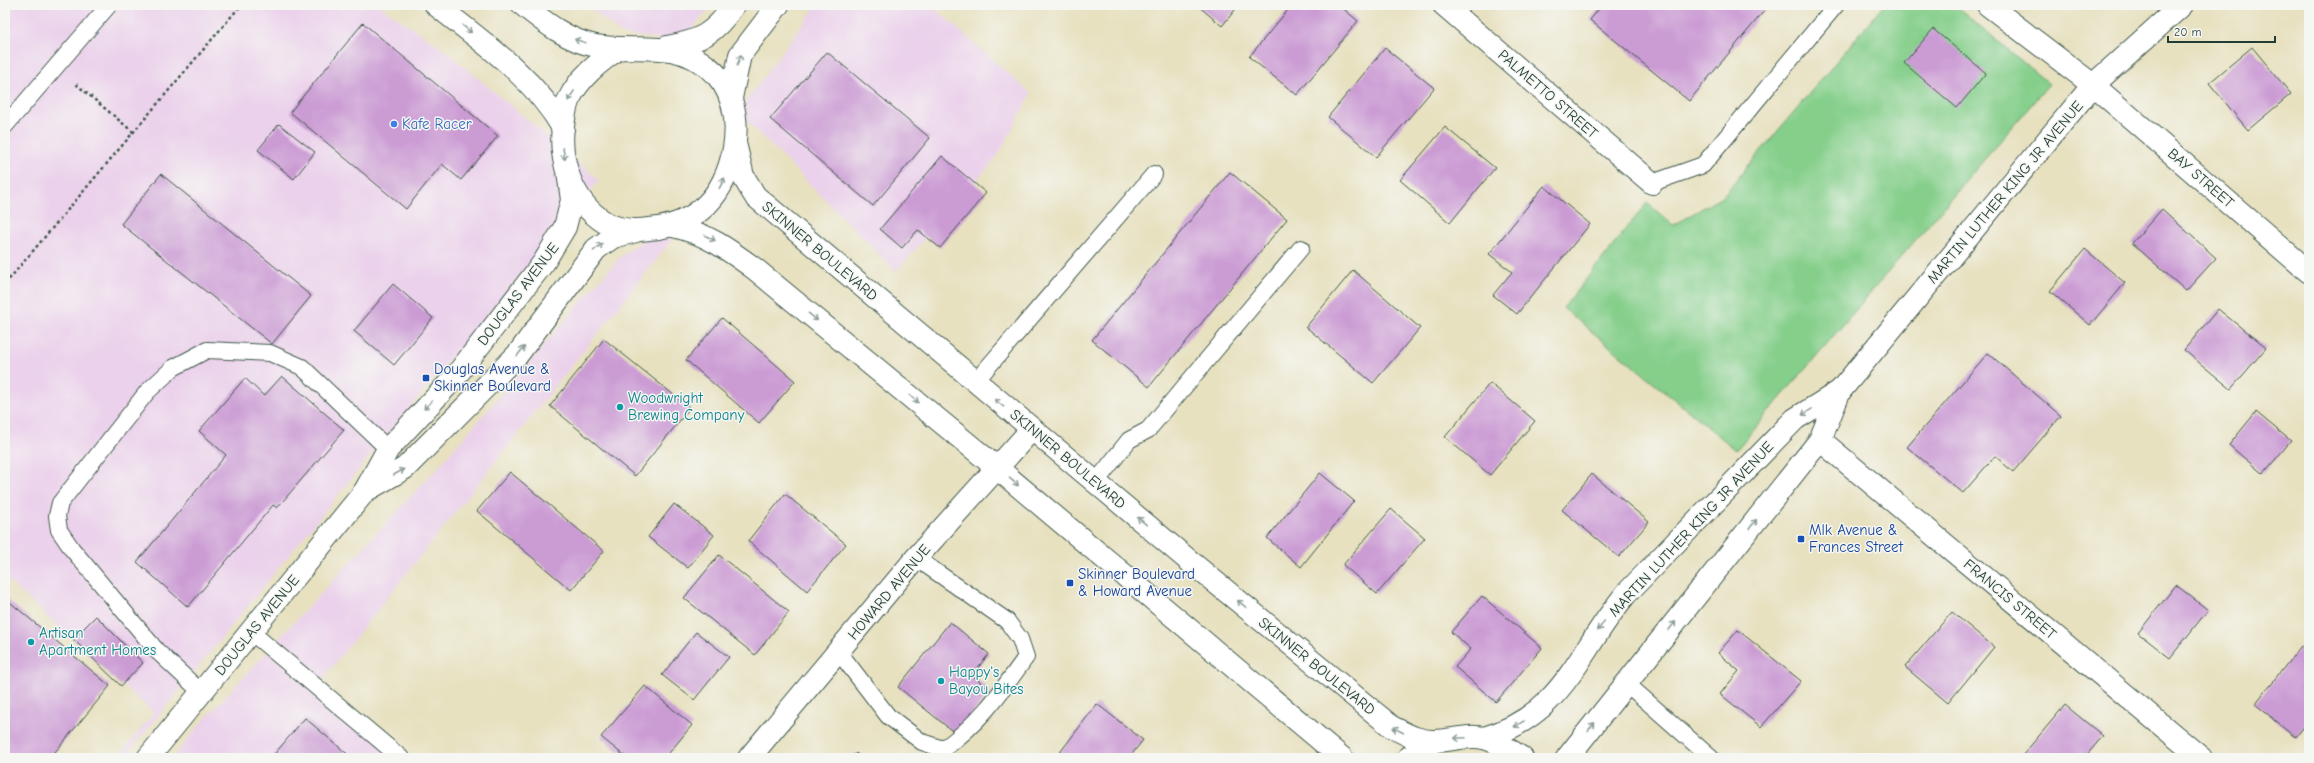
<svg xmlns="http://www.w3.org/2000/svg" width="2314" height="763" viewBox="0 0 2314 763" font-family="'Comic Neue',sans-serif">
  <style>
    .built { fill: #ebd1eb }
    .green { fill: #85cf8b; stroke: #528660 }
    .building { fill: #cb9bd4 }
    .lines { fill: none; stroke-linecap: round; stroke-linejoin: round }
    .lane-casing { stroke: #3d5649; stroke-width: 18 }
    .street-casing { stroke: #3d5649; stroke-width: 24 }
    .secondary-casing { stroke: #3d5649; stroke-width: 24 }
    .path { stroke: #3d5649; stroke-width: 2.5; stroke-dasharray: 3 3; stroke-linecap: butt }
    .lane { stroke: #fff; stroke-width: 16 }
    .street { stroke: #fff; stroke-width: 22 }
    .secondary { stroke: #fff; stroke-width: 22 }
    .oneway { stroke: #8f9e9a }
    .shop-dot { fill: #3f7fe0; stroke: #f6f6f2; stroke-width: 1.5 }
    .transit-dot { fill: #1a4fb4; stroke: #f6f6f2; stroke-width: 1.5 }
    .culture-dot { fill: #0f9aa8; stroke: #f6f6f2; stroke-width: 1.5 }
    .labels { text-anchor: middle; stroke-width: 3; stroke-linejoin: round; paint-order: stroke }
    .street-label { font-size: 15px; fill: #1f3d34; stroke: #f6f6f2 }
    .shop-label { font-size: 15px; fill: #366cbe; stroke: #f6f6f2; text-anchor: start }
    .transit-label { font-size: 15px; fill: #164399; stroke: #f6f6f2; text-anchor: start }
    .culture-label { font-size: 15px; fill: #0d838f; stroke: #f6f6f2; text-anchor: start }
  </style>
  <rect width="100%" height="100%" fill="#f6f6f2"/>
  <filter id="ink" filterUnits="userSpaceOnUse"><feTurbulence type="fractalNoise" baseFrequency=".025" numOctaves="2"/><feDisplacementMap in="SourceGraphic" scale="8" xChannelSelector="R" yChannelSelector="G"/><feConvolveMatrix kernelMatrix="1 2 1 2 8 2 1 2 1" color-interpolation-filters="sRGB"/></filter>
  <filter id="wash" filterUnits="userSpaceOnUse"><feTurbulence type="fractalNoise" baseFrequency=".012" numOctaves="4" result="noise"/><feDisplacementMap in="SourceGraphic" scale="16" xChannelSelector="R" yChannelSelector="G"/><feGaussianBlur stdDeviation="0.9" result="paint"/><feColorMatrix in="noise" values="0 0 0 0 0 0 0 0 0 0 0 0 0 0 0 0 0 1.4 0 .05"/><feComposite in="paint" operator="in"/></filter>
  <g filter="url(#wash)">
    <rect width="100%" height="100%" fill="#e7e1c0"/>
    <g class="built">
      <path d="M5,5H378L442,48L599,180L381,442L124,758H117L154,713L5,578Z"/>
      <path d="M586,5H713L679,42L622,34Z"/>
      <path d="M817,5H931L1031,94L997,157L896,271L738,112Z"/>
      <path d="M673,226L671,241L317,686L404,758H172L203,721L440,465L620,257L641,242Z"/>
    </g>
    <path class="green" d="M1884,5H1955L2049,84L1736,450L1563,308L1647,203L1673,225L1722,197Z"/>
    <g id="blocks">
      <g class="building">
        <path d="M1197,5H1239L1222,26Z"/>
        <path d="M1292,5H1339L1358,21L1297,95L1249,57Z"/>
        <path d="M1602,5H1769L1689,101L1590,20Z"/>
        <path d="M363,23L498,136L461,180L442,164L406,209L290,112Z"/>
        <path d="M1933,29L1986,73L1957,108L1904,63Z"/>
        <path d="M2252,47L2291,94L2248,130L2209,83Z"/>
        <path d="M1385,48L1434,88L1376,157L1328,117Z"/>
        <path d="M827,52L930,138L873,206L770,119Z"/>
        <path d="M279,124L315,152L294,179L258,150Z"/>
        <path d="M1445,127L1495,168L1450,223L1400,180Z"/>
        <path d="M942,156L986,193L940,248L918,230L902,248L880,229Z"/>
        <path d="M1230,172L1287,219L1149,387L1092,340Z"/>
        <path d="M161,174L311,296L272,344L121,224Z"/>
        <path d="M1544,186L1590,224L1517,314L1493,295L1512,272L1489,254Z"/>
        <path d="M2162,209L2216,258L2186,291L2132,243Z"/>
        <path d="M2085,249L2125,283L2090,325L2050,291Z"/>
        <path d="M1353,270L1420,328L1373,383L1306,327Z"/>
        <path d="M393,284L433,318L394,365L354,331Z"/>
        <path d="M2218,309L2266,348L2231,389L2184,350Z"/>
        <path d="M722,318L795,381L759,423L686,360Z"/>
        <path d="M604,339L690,408L635,476L550,406Z"/>
        <path d="M1988,353L2061,416L2013,472L1995,456L1963,493L1907,447Z"/>
        <path d="M282,376L344,430L277,508L273,505L188,607L137,562L226,455L199,431L245,378L264,396Z"/>
        <path d="M1490,383L1535,421L1490,475L1445,437Z"/>
        <path d="M2256,412L2291,441L2263,474L2229,445Z"/>
        <path d="M510,472L604,551L571,590L477,511Z"/>
        <path d="M1320,473L1354,501L1301,567L1267,538Z"/>
        <path d="M1592,474L1649,522L1619,557L1562,510Z"/>
        <path d="M785,494L846,544L807,591L748,541Z"/>
        <path d="M674,504L714,535L688,568L648,537Z"/>
        <path d="M1391,509L1425,538L1377,594L1343,565Z"/>
        <path d="M719,555L789,612L755,655L684,598Z"/>
        <path d="M2176,585L2208,610L2170,658L2138,633Z"/>
        <path d="M1482,596L1542,648L1496,702L1455,667L1471,649L1451,632Z"/>
        <path d="M5,598L110,686L50,758H5Z"/>
        <path d="M1952,612L1994,647L1948,703L1905,667Z"/>
        <path d="M96,616L143,663L121,686L73,639Z"/>
        <path d="M950,622L989,654L972,675L991,691L956,734L898,687Z"/>
        <path d="M1738,630L1801,681L1761,727L1720,694L1739,671L1718,653Z"/>
        <path d="M696,632L729,657L694,700L662,675Z"/>
        <path d="M2301,646L2309,652V720L2296,737L2255,704Z"/>
        <path d="M645,686L692,725L665,758H627L601,737Z"/>
        <path d="M1097,704L1143,740L1129,758H1062L1058,755Z"/>
        <path d="M2065,705L2103,736L2084,758H2024L2022,756Z"/>
        <path d="M305,718L352,758H271Z"/>
        <path d="M856,753L862,758H852Z"/>
      </g>
    </g>
  </g>
  <g filter="url(#ink)">
    <use href="#blocks" fill-opacity="0" stroke="#3d5649" stroke-width="1"/>
    <g class="lines">
      <g class="lane-casing">
        <g id="lane">
          <path d="M5,126L109,5"/>
          <path d="M1652,183L1703,165L1836,5"/>
          <path d="M975,382L1154,174"/>
          <path d="M1096,482L1129,440L1148,430L1301,248"/>
          <path d="M251,632L401,758"/>
          <path d="M839,652L888,716L922,742L943,749C979,724 1001,692 1026,657L1020,639L1007,621L916,558"/>
          <path d="M1626,683L1711,758"/>
          <path d="M202,693L157,651L72,549L59,530L57,516L60,503L147,392L173,368L207,350L270,353L302,367L388,449"/>
        </g>
      </g>
      <g class="street-casing">
        <g id="street">
          <path d="M1444,5L1652,183"/>
          <path d="M1988,5L2093,85L2309,272"/>
          <path d="M1820,440L2201,758"/>
          <path d="M749,758L916,558L1032,429"/>
        </g>
      </g>
      <g class="secondary-casing">
        <g id="secondary">
          <path d="M436,5C482,42 533,76 563,128"/>
          <path d="M523,5C544,22 568,41 596,46C636,53 674,38 709,68C733,87 739,119 734,148C725,195 698,225 649,229C635,231 619,230 606,223C571,202 557,157 564,119C565,113 566,105 569,99C580,77 598,63 618,49"/>
          <path d="M667,47C701,41 714,34 734,5"/>
          <path d="M731,98L740,55L778,5"/>
          <path d="M735,143L743,176L755,196L1187,559L1392,727C1406,734 1419,742 1435,741C1451,741 1468,734 1484,738C1497,741 1511,751 1522,758"/>
          <path d="M673,226C706,233 729,250 755,269L997,468L1342,758"/>
          <path d="M365,491L405,468L518,354L596,249L613,237L636,231"/>
          <path d="M1484,738C1565,714 1577,652 1626,594L1795,419L1840,391"/>
          <path d="M148,758L365,491L388,449L455,377L544,262L565,227L572,200L569,179"/>
          <path d="M1408,758L1435,741"/>
          <path d="M1567,758L1820,440L1840,391L2093,85L2182,5"/>
        </g>
      </g>
      <g class="path">
        <path d="M76,84L133,132"/>
        <path d="M5,284L241,5"/>
      </g>
      <use href="#lane" class="lane"/>
      <use href="#street" class="street"/>
      <use href="#secondary" class="secondary"/>
    </g>
    <defs><path id="oneway-shaft" d="M-6 0H5M1.5-3L5.5 0L1.5 3" fill="none" stroke-width="1.6" stroke-linecap="round" stroke-linejoin="round"/></defs>
    <g class="oneway">
      <use href="#oneway-shaft" transform="translate(467 29) rotate(39)"/>
      <use href="#oneway-shaft" transform="translate(580 41) rotate(-163)"/>
      <use href="#oneway-shaft" transform="translate(739 60) rotate(-71)"/>
      <use href="#oneway-shaft" transform="translate(571 96) rotate(121)"/>
      <use href="#oneway-shaft" transform="translate(564 154) rotate(81)"/>
      <use href="#oneway-shaft" transform="translate(722 183) rotate(-63)"/>
      <use href="#oneway-shaft" transform="translate(710 238) rotate(27)"/>
      <use href="#oneway-shaft" transform="translate(598 247) rotate(-40)"/>
      <use href="#oneway-shaft" transform="translate(813 317) rotate(39)"/>
      <use href="#oneway-shaft" transform="translate(521 351) rotate(-51)"/>
      <use href="#oneway-shaft" transform="translate(914 399) rotate(39)"/>
      <use href="#oneway-shaft" transform="translate(999 403) rotate(-140)"/>
      <use href="#oneway-shaft" transform="translate(428 405) rotate(133)"/>
      <use href="#oneway-shaft" transform="translate(1807 412) rotate(148)"/>
      <use href="#oneway-shaft" transform="translate(399 472) rotate(-30)"/>
      <use href="#oneway-shaft" transform="translate(1014 482) rotate(40)"/>
      <use href="#oneway-shaft" transform="translate(1142 521) rotate(-140)"/>
      <use href="#oneway-shaft" transform="translate(1753 524) rotate(-52)"/>
      <use href="#oneway-shaft" transform="translate(1242 604) rotate(-141)"/>
      <use href="#oneway-shaft" transform="translate(1601 626) rotate(124)"/>
      <use href="#oneway-shaft" transform="translate(1672 626) rotate(-52)"/>
      <use href="#oneway-shaft" transform="translate(1519 724) rotate(148)"/>
      <use href="#oneway-shaft" transform="translate(1591 727) rotate(-51)"/>
      <use href="#oneway-shaft" transform="translate(1398 730) rotate(-152)"/>
      <use href="#oneway-shaft" transform="translate(1460 738) rotate(177)"/>
    </g>
  </g>
  <circle class="shop-dot" cx="394" cy="124" r="4"/>
  <g class="transit-dot">
    <rect x="422" y="374" width="8" height="8" rx="2"/>
    <rect x="1797" y="535" width="8" height="8" rx="2"/>
    <rect x="1066" y="579" width="8" height="8" rx="2"/>
  </g>
  <g class="culture-dot">
    <circle cx="620" cy="407" r="4"/>
    <circle cx="31" cy="642" r="4"/>
    <circle cx="941" cy="681" r="4"/>
  </g>
  <g class="labels">
    <g class="street-label">
      <text transform="translate(1548 94) rotate(41)" y="5">PALMETTO STREET</text>
      <text transform="translate(2201 178) rotate(41)" y="5">BAY STREET</text>
      <text transform="translate(2005 192) rotate(-50)" y="5">MARTIN LUTHER KING JR AVENUE</text>
      <text transform="translate(820 251) rotate(40)" y="5">SKINNER BOULEVARD</text>
      <text transform="translate(518 294) rotate(-53)" y="5">DOUGLAS AVENUE</text>
      <text transform="translate(1068 459) rotate(40)" y="5">SKINNER BOULEVARD</text>
      <text transform="translate(1691 529) rotate(-47)" y="5">MARTIN LUTHER KING JR AVENUE</text>
      <text transform="translate(889 592) rotate(-50)" y="5">HOWARD AVENUE</text>
      <text transform="translate(2010 599) rotate(40)" y="5">FRANCIS STREET</text>
      <text transform="translate(257 625) rotate(-51)" y="5">DOUGLAS AVENUE</text>
      <text transform="translate(1317 666) rotate(39)" y="5">SKINNER BOULEVARD</text>
    </g>
    <g class="shop-label">
      <text x="402" y="129">Kafe Racer</text>
    </g>
    <g class="transit-label">
      <text x="434" y="374">Douglas Avenue &amp;<tspan x="434" dy="17">Skinner Boulevard</tspan></text>
      <text x="1809" y="535">Mlk Avenue &amp;<tspan x="1809" dy="17">Frances Street</tspan></text>
      <text x="1078" y="579">Skinner Boulevard<tspan x="1078" dy="17">&amp; Howard Avenue</tspan></text>
    </g>
    <g class="culture-label">
      <text x="628" y="403">Woodwright<tspan x="628" dy="17">Brewing Company</tspan></text>
      <text x="39" y="638">Artisan<tspan x="39" dy="17">Apartment Homes</tspan></text>
      <text x="949" y="677">Happy's<tspan x="949" dy="17">Bayou Bites</tspan></text>
    </g>
  </g>
  <rect width="2314" height="763" fill="none" stroke="#f6f6f2" stroke-width="20"/>
  <path d="M2168 36v6h107v-6" fill="none" stroke="#1f3d34" stroke-width="2"/>
  <text x="2174" y="36" font-size="12" fill="#1f3d34" stroke="#f6f6f2" stroke-width="3" paint-order="stroke">20 m</text>
</svg>
